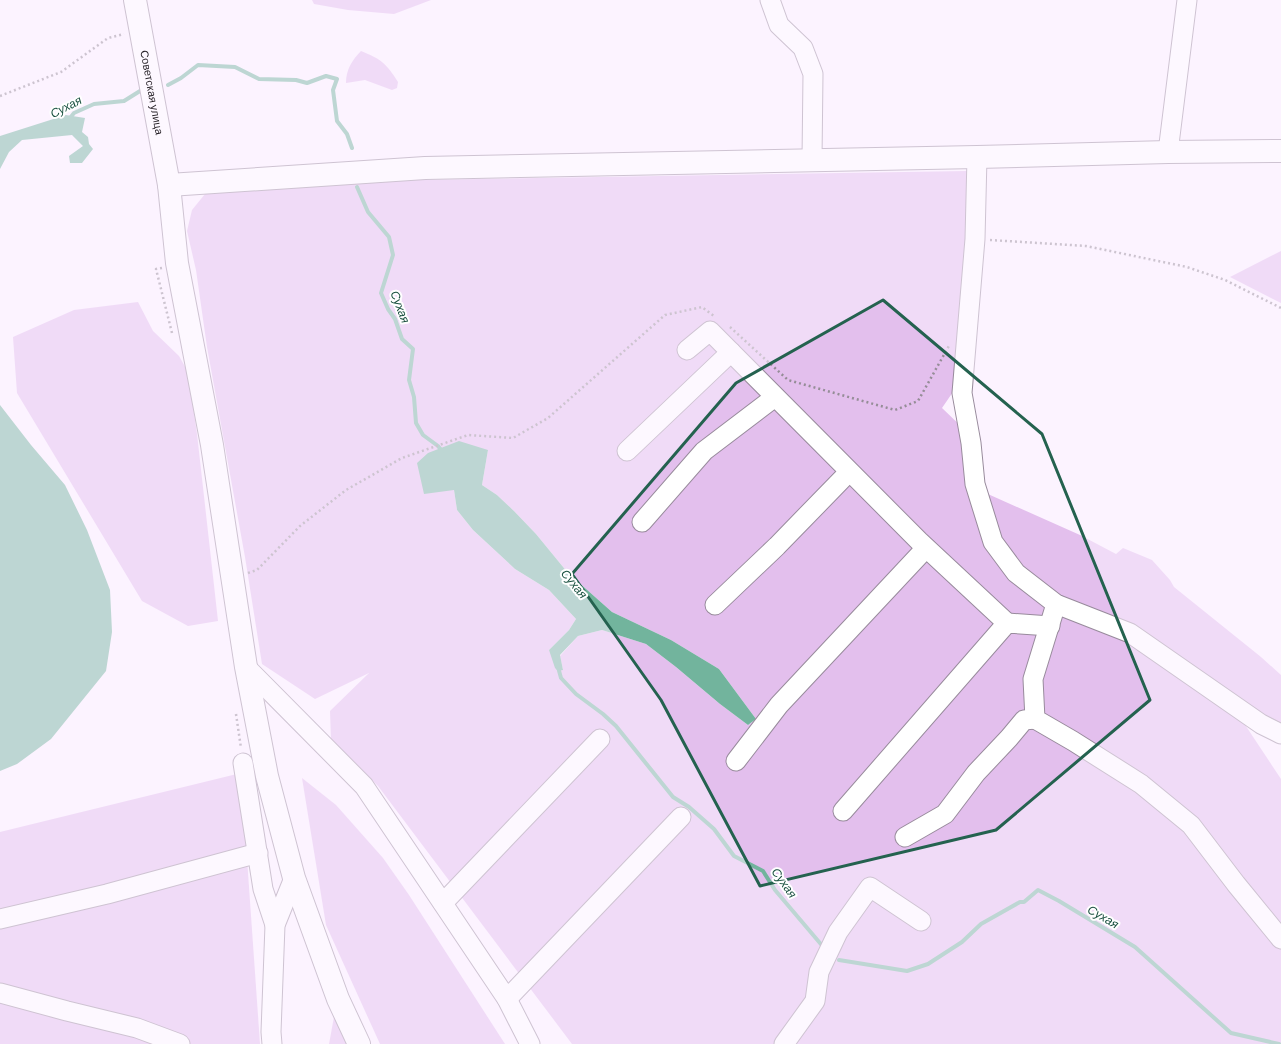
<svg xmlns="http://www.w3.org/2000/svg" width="1281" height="1044" viewBox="0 0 1281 1044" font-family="Barlow,sans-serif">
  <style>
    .green { fill: #e3bfed; fill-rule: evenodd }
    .water { fill: #72b49d }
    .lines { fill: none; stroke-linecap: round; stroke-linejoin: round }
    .stream { stroke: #72b49d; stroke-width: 4 }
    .minor-casing { stroke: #988b9c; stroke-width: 21 }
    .major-casing { stroke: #988b9c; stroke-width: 24 }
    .path { stroke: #958d97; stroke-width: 2.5; stroke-dasharray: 2 3; stroke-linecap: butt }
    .minor { stroke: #fff; stroke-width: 19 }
    .major { stroke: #fff; stroke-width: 22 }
    .marked { fill: none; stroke: #24624f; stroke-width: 3; stroke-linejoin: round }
    .labels { text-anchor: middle; stroke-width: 4; stroke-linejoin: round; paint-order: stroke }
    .street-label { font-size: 11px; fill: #241f25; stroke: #fff }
    .water-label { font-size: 12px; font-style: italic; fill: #19503f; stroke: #fff }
  </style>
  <rect width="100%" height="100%" fill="#fcf3ff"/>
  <g class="green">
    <path d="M312,0H431L394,14L348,10L314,4Z"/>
    <path d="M361,51C381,59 387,64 398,82L397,88L392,90L365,80L346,83C346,70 352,60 361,51Z"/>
    <path d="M967,171L966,270L955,389L942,408L965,430L970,486L1080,535L1116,554L1123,548L1152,560L1170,580L1174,587L1261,657L1281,675V730L1226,696L1281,779V1044H572L378,786L331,740L330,711L369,673L315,699L262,664L245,557L207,347L196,270L187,231L192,210L205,194L351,181ZM488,450L482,485L497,495L514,511L536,534L568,573L612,612L671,640L719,669L756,719L748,725L720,704L676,667L646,644L602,630L578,636L560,656L563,670L549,650L569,630L576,619L549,590L515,569L473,530L457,510L454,490Z"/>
    <path d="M1281,251V303L1230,277L1279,252Z"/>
    <path d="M138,302L153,331L179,356L188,372L197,434L218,621L188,626L142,601L17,393L13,337L74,310Z"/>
    <path d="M241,773L260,1044H0V832Z"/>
    <path d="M302,778L336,805L383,858L409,895L505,1044H380L326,925Z"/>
    <path d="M334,1017L347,1044H329Z"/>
  </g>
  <g class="water">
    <path d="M66,115L85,118L82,132L88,137L89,144L93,149L82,163H70L69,156L83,146L72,135L22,140L9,152L0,169V136Z"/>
    <path d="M0,405L31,445L65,485L87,530L110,590L112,632L106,671L51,739L17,764L0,771Z"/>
    <path d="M459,441L488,450L482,485L497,495L514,511L536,534L568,573L612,612L671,640L719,669L756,719L748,725L720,704L676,667L646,644L602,630L578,636L560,655L563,670L558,671L555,668L549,650L569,630L576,619L549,590L515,569L473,530L457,510L454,490L424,494L417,463L428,453Z"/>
  </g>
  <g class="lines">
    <g class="stream">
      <path d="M168,85L181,78L198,65L235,67L259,79L296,80L307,83L326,76L337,79L333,90L337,121L347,134L352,148"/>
      <path d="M70,118L74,113L94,104L124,101L140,91"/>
      <path d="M357,187L368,212L389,237L393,255L381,293L388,309L395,319L402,339L413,349L409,380L414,397L416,423L423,435L438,446L442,451"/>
      <path d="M558,667L561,678L576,694L603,714L616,726L673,797L689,807L714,829L734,856L763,871L775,890L825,949"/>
      <path d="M839,960L907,971L928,964L962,942L981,924L1020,902H1024L1038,890L1059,901L1135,947L1231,1033L1279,1044"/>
    </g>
    <g class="minor-casing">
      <g id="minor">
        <path d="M770,0L779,25L803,48L813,74L812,159"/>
        <path d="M1168,152L1187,0"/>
        <path d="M977,157L975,239L962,393L971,443L975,484L993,542L1016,573L1056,604L1130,633L1261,724L1281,734"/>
        <path d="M687,350L710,331L919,541L1007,623"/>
        <path d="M627,451L731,352"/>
        <path d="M642,522L704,451L775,397"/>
        <path d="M1056,604L1033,679L1035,719L1073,741L1141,784L1191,825L1236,884L1281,939"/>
        <path d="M715,605L777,546L849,472"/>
        <path d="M246,667L364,786L507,999L530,1044"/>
        <path d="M736,761L779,705L926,548"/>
        <path d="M243,763L263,889L275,925"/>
        <path d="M843,811L1007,623L1050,626"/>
        <path d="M905,837L945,814L976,773L1009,738L1024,720L1035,719"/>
        <path d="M443,903L600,739"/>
        <path d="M0,919L107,894L258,853"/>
        <path d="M0,993L67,1011L137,1028L180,1044"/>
        <path d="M507,999L681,817"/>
        <path d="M272,1044L271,1032L275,925L294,878"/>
        <path d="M784,1044L815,1001L819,972L838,932L870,887L921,921"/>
      </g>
    </g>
    <g class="major-casing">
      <g id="major">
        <path id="s1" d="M135,0L169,185L177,263L212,445L246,667L267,776L294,878L338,999L359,1044"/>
        <path d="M169,185L425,168L977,157L1168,152L1281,151"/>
      </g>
    </g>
    <g class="path">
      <path d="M0,96L61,72L108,38L124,34"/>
      <path d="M990,240L1086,246L1187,267L1225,280L1281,308"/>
      <path d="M162,268L156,269L172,333"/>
      <path d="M730,327L788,380L895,410L918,401L950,344"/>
      <path d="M248,573L257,570L300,526L346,490L402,458L468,435L513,438L548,418L665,315L702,307L714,316"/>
      <path d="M236,714L241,748"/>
    </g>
    <use href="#minor" class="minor"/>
    <use href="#major" class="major"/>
  </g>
  <path d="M0 0H1281V1044H0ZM883,300L1042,434L1150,700L996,830L760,886L661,700L572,574L736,383Z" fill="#fcf3ff" fill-opacity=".55" fill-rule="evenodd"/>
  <path class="marked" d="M883,300L1042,434L1150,700L996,830L760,886L661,700L572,574L736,383Z"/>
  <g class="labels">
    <g class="street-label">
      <text dy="4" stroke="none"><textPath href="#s1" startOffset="94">Советская улица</textPath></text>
    </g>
    <g class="water-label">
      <text transform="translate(66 107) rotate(-27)" y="4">Сухая</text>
      <text transform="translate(400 307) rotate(69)" y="4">Сухая</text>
      <text transform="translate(574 584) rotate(50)" y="4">Сухая</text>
      <text transform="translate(784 883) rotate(54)" y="4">Сухая</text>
      <text transform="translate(1103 917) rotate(30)" y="4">Сухая</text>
    </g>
  </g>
</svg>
